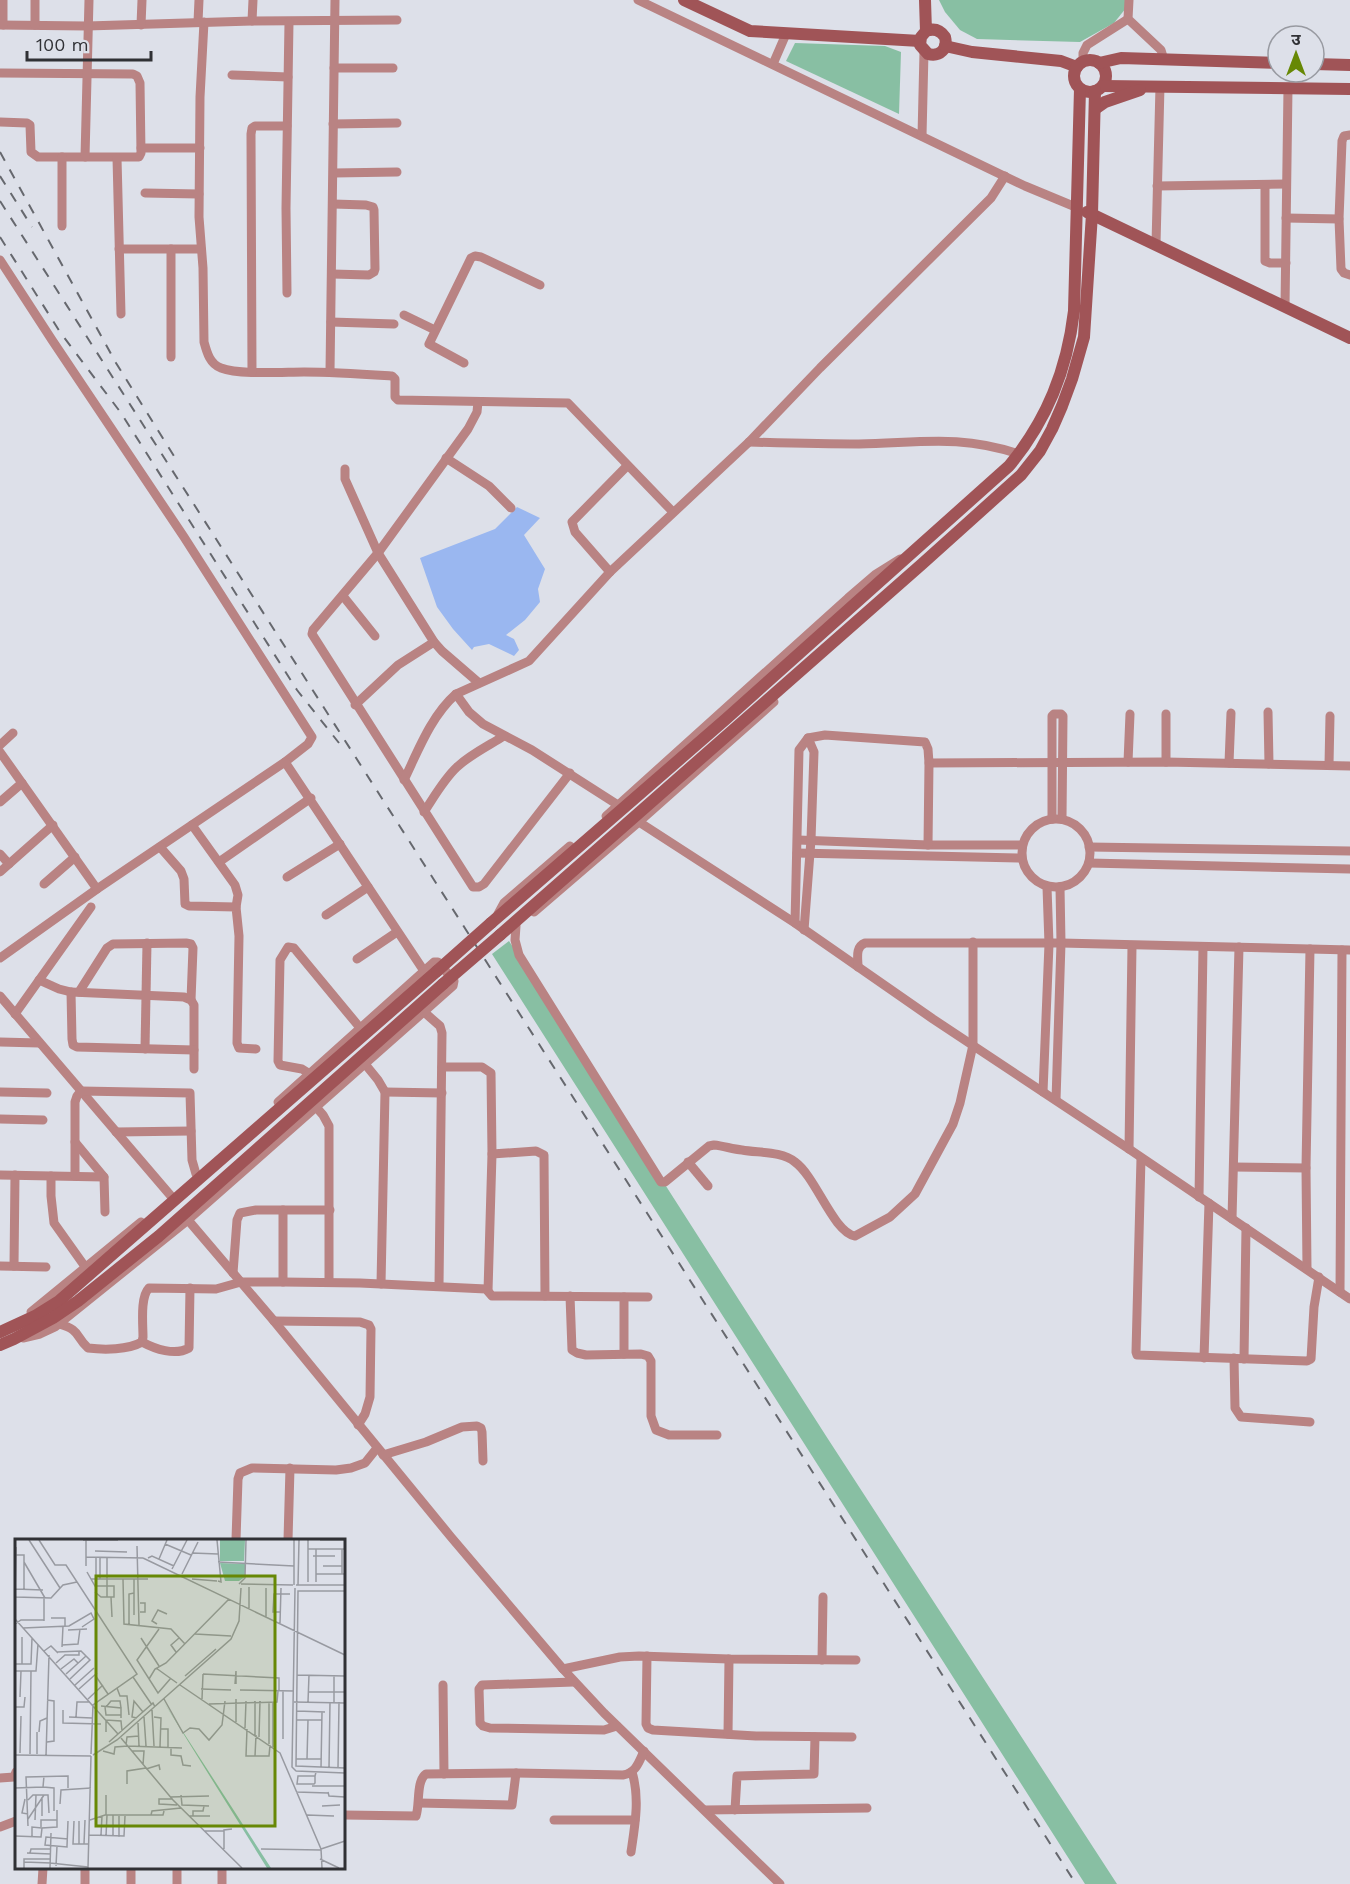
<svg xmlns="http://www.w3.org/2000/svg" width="1350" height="1884" viewBox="0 0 1350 1884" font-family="'Work Sans','Noto Sans Devanagari',sans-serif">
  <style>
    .green { fill: #88bfa3 }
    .water { fill: #9ab7f0 }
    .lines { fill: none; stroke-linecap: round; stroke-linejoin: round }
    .street { stroke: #b98383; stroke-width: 9 }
    .secondary { stroke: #a05457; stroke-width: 12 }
    .rail { stroke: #66686e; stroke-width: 2; stroke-dasharray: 10 10; stroke-linecap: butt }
    .secondary-bridge { stroke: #a05457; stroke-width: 12 }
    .inset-road { fill: none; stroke: #989aa1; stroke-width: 1.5 }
    .view { fill: #678805; fill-opacity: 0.15; stroke: #678805; stroke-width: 3 }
    .inset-edge { fill: none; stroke: #303135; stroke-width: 3 }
  </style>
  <rect width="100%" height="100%" fill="#dde0e9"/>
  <g class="green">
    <path d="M939,0H1126V8L1114,23L1080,42L977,39L960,30L945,12Z"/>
    <path d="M795,43L885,46L901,52L899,114L786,61Z"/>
    <path d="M509,941L828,1439L1117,1884H1085L492,954Z"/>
  </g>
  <path class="water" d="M517,507L540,518L524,535L545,569L538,589L540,602L525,620L506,635L514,639L519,650L514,656L489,644L474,647L472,650L453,629L437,607L420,558L495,529Z"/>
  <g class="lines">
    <g class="street">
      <path d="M638,0L1025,186L1078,208"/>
      <path d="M1129,0L1128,19L1161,50L1164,60"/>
      <path d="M252,21L253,0"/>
      <path d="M198,22L199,0"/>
      <path d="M204,22L200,97L199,217L203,268L204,342C207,353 210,364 221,368C239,375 283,372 304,372C333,372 362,374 392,376L395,379V397L398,400L568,403L673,512"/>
      <path d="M0,25L87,26L252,21L397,20"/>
      <path d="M3,25V0"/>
      <path d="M35,25V0"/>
      <path d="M141,25L142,0"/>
      <path d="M1083,62V53L1087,45L1128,19"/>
      <path d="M773,64L786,34"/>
      <path d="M334,68H393"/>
      <path d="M0,73L133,74L137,76L140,83L141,153L139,157H38L31,152L30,125L27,123L0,122"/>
      <path d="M232,75L288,77"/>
      <path d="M333,124L397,123"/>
      <path d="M1350,135L1344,136L1342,141L1339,219L1341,269L1344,273L1350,275"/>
      <path d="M922,136L924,52"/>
      <path d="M141,148H200"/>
      <path d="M85,157L89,0"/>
      <path d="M117,158L121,314"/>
      <path d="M334,173L397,172"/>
      <path d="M1265,185V261L1270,263H1286"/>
      <path d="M1157,186L1286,184"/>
      <path d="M145,193L199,194"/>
      <path d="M1286,218L1339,219"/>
      <path d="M62,226V157"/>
      <path d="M1156,244L1160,86"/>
      <path d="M119,249H201"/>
      <path d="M0,260L52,340L184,537L312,737L308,744L285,762L97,889L0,958"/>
      <path d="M332,274L369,275L374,272L375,269L374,210L373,207L366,205L333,204"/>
      <path d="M287,293L286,208L289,22"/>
      <path d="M1285,307L1288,88"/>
      <path d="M404,315L435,330"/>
      <path d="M331,322L394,324"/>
      <path d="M171,357V249"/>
      <path d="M464,363L429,344L471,258L475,256L481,257L540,285"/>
      <path d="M252,372L251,134L252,128L255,126H287"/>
      <path d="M330,372L335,0"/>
      <path d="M478,402L477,412L468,429L378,553L313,630L312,634L473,887H479L484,884L570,773"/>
      <path d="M749,442C785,443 822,444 859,444C919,443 959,434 1019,454"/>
      <path d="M446,458L489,486L511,508"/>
      <path d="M345,469V479L378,553L434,642L442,651L479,683"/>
      <path d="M610,572L575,532L572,522L627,466"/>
      <path d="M343,596L375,636"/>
      <path d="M456,694L469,712L483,724L532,750L618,805"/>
      <path d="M355,705L398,665L434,642"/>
      <path d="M1268,712L1269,764"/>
      <path d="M1166,714V762"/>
      <path d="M0,745L13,733"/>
      <path d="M0,752L97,889"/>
      <path d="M285,762L424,971"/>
      <path d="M1128,762L1130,714"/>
      <path d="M929,763L1166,762L1350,766"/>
      <path d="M1229,763L1231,713"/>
      <path d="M1329,765L1330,716"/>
      <path d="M404,780C418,751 431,716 456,694L529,661L610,572L749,442L820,368L991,198L1005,176"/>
      <path d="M0,802L22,783"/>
      <path d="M424,812C434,797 444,779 457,767C471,754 488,746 504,736"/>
      <path d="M606,816L848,598L876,574L900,559"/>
      <circle cx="1056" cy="853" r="34"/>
      <path d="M1052,819V716L1054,714H1061L1063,716L1062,819"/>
      <path d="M639,822L795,923L933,1019L1129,1149L1350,1299"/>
      <path d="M192,825L235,885L238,895L236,907"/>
      <path d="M798,840L928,845H1022"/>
      <path d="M160,847L181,871L184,879L185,904L189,906L236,907L239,936L237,1043L239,1048L256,1049"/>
      <path d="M1089,847L1350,851"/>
      <path d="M797,853L1021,858"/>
      <path d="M0,854L9,864"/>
      <path d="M219,862L311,798"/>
      <path d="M1089,863L1350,869"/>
      <path d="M0,872L53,825"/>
      <path d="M287,877L340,844"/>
      <path d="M44,884L75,857"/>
      <path d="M534,912L641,820L774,702"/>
      <path d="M498,914L504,903L570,846"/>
      <path d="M326,915L368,887"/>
      <path d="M795,923L799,750L808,738L825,735L925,742L928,749L929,763L928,845"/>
      <path d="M516,926L515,940L519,955L661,1182H665L709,1146L714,1145C724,1146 732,1149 742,1150C758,1153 782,1151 795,1162C816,1177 833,1232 855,1236L890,1217L915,1194L953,1124L960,1103L973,1045V942"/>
      <path d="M804,930L811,840L814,752L808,738"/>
      <path d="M357,959L397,932"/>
      <path d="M858,967C858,958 855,947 865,943H1061L1350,950"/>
      <path d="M39,980L59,989L71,992L184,997L191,1000L194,1005V1069"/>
      <path d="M71,992L72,1039L73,1045L77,1047L194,1050"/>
      <path d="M79,992L107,948L113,944L186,943L191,944L193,948L191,1000"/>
      <path d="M0,996L171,1196"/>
      <path d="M424,1012L440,1026L442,1033L439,1286"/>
      <path d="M15,1014L91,907"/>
      <path d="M0,1042L39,1043"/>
      <path d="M145,1049L147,943"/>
      <path d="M365,1064L378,1080L385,1092L381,1284"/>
      <path d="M442,1067H482L491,1073L492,1154L488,1291"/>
      <path d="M310,1074L302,1069L280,1065L278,1061L280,960L288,947L294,948L361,1029"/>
      <path d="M0,1092L47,1093"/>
      <path d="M385,1092L442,1093"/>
      <path d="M1043,1092L1049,944L1047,887"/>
      <path d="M1056,1100L1061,943L1060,887"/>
      <path d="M316,1107L323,1115L329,1126V1282"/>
      <path d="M0,1119L43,1120"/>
      <path d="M116,1132L191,1131"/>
      <path d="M75,1142L104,1177L105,1212"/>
      <path d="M1129,1149L1132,946"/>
      <path d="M492,1154L536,1151L544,1155L545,1296"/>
      <path d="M1141,1158L1136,1352L1137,1355L1307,1361L1311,1359L1314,1307L1319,1277"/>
      <path d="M688,1162L708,1186"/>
      <path d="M1234,1167L1306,1168"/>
      <path d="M0,1175L104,1177"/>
      <path d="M51,1176V1196L54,1223L86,1268"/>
      <path d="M75,1176V1102L77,1096L81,1091L190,1093L192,1160L196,1174"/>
      <path d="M1199,1197L1203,947"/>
      <path d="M1232,1219L1239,947"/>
      <path d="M188,1220L274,1321L451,1537L563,1669L604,1713L780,1884"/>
      <path d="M0,1266L46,1267"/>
      <path d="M14,1266L15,1175"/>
      <path d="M1307,1269L1306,1168L1310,949"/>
      <path d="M233,1273L237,1220L240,1213L256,1210H330"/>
      <path d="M283,1282V1210"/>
      <path d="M1340,1292L1342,950"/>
      <path d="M570,1296L572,1350L577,1353L586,1355L641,1354L648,1356L651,1361V1416L656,1430L669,1435H717"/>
      <path d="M31,1312L141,1222"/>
      <path d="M274,1321L360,1322L369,1325L371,1329L370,1397L365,1414L358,1425"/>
      <path d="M59,1324C81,1330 74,1335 88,1348C104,1350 128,1350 142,1342L143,1337C143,1324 140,1297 149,1288L216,1289L241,1282H283L360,1283L486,1289L492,1296L648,1297"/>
      <path d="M23,1338L40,1334L55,1327L188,1220L453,986L454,981L438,962H434L278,1102"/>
      <path d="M142,1342C155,1349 175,1356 189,1348L190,1288"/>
      <path d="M624,1354V1297"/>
      <path d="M1204,1358L1209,1203"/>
      <path d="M1234,1358L1235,1408L1241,1417L1310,1422"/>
      <path d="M1244,1359L1246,1228"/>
      <path d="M383,1455L426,1442L462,1427L477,1426L481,1428L482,1432L483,1461"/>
      <path d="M236,1540L238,1479L240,1473L252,1468L336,1470L351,1468L365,1463L377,1448"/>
      <path d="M288,1540L290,1468"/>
      <path d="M647,1656L646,1724L648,1728L653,1730L756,1736L852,1737"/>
      <path d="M822,1660L823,1597"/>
      <path d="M563,1669L620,1657L639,1656L729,1659L856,1660"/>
      <path d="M574,1682L482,1685L479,1689L480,1723L483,1726L490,1728L604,1730L617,1726"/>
      <path d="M443,1685L444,1774"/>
      <path d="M728,1734L729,1659"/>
      <path d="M0,1778L14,1777L16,1772"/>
      <path d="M419,1803L512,1805L516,1773"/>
      <path d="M705,1810L867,1808"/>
      <path d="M735,1810L737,1776L814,1774L815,1737"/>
      <path d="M344,1815L416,1816C420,1804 416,1781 426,1774L516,1773L623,1775C636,1773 639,1762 644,1751"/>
      <path d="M554,1820H635"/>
      <path d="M0,1827L16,1821"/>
      <path d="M631,1852C635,1825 640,1798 632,1772"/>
      <path d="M42,1884L43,1868"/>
      <path d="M85,1884V1868"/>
      <path d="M131,1884V1868"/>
      <path d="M177,1884V1868"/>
      <path d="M222,1884V1868"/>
    </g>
    <g class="secondary">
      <path d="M684,0L750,31L920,41"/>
      <path d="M925,0L926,31L921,37L920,45L928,54C940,57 948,49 945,37C940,30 934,28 926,31"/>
      <path d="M945,46L972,52L1061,61L1077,67"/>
      <circle cx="1090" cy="76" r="16"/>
      <path d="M1099,63L1121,58L1278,63"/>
      <path d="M1314,64L1350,65"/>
      <path d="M1103,86L1350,89"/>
      <path d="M1095,109L1105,102L1140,90"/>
      <path d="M1087,212L1350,338"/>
      <path d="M491,923L726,719L1009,466C1047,420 1067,370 1074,311L1080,89"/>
      <path d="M500,935L922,564L1021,475L1040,451L1052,429L1062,406L1072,379L1084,337L1092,214L1095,91"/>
      <path d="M0,1332L35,1316L59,1301L437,971"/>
      <path d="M0,1345L14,1339L53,1318L78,1301L159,1236L443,984"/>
    </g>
    <g class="rail">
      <path d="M0,152L116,363L174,456"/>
      <path d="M0,176L32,227"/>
      <path d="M0,201L1076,1884"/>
      <path d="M0,237L60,332L121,413L297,690L339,743"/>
    </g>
    <g class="secondary-bridge">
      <path d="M437,971L491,923"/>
      <path d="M443,984L500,935"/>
    </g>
  </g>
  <g transform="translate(15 1539)">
    <rect width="330" height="330" fill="#dde0e9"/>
    <path d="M205,1H230L229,22H205ZM205,24L230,25V38L224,42H210ZM148,162L216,267L256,329H252Z" fill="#88bfa3"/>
    <path class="inset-road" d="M14,1L45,49M24,1L40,26H51L122,135L78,166L76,215M68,1H103M202,1L206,43L203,42M305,1H330M150,5L176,16M122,7L124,86M293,10H330M80,12L112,13M177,14L203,15M0,16H9V51M298,17H320M71,18L128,19M128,19L330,116M133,19L137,17L159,27M144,20L152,1M9,23L30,59M203,23L279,27M71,27V1M308,27H327M157,30L172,1M72,33L80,47H99V58H86L80,53M167,35L183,3M301,35H330M327,35V10M76,40H133M81,40V18M85,40V18M108,40L109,85L156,90L170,105M177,40L202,42M293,43V1M301,43V10M224,45L230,39L231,1M226,45L278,46M279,46V1M281,46H330M283,46L284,1M280,49L277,228L281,232M0,50L28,51M330,52H283L281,227L330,229M0,58L36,59L48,46L62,43M0,58L1,8M92,58V19M96,58L97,78M234,69V48M125,73H130V64H125M265,73H258L259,55H275M119,76V40M251,78V49M36,79H50V87M0,80L103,195M29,82V59M265,84L266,49M0,85L6,81H29M142,85L137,82L143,71L152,75M114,86V55L119,54M8,89L54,87L76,74L79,80L67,88M144,90L122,121L143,154L156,139M53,91L72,90M180,95L216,97M126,99L144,127M47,106L63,105L65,90M47,108L48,87M29,112L36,107L43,114M42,113L66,112L75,121L55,140M161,113L156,106L164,99M41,124L50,116H64V112M0,125H16L17,99M7,125V98M141,129L162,144M46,130L59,120L63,124M0,132H21L23,105M51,135L71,117M188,135L264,139V152M80,136L93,155M282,136L330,137M170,137L201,110M118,138L137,166M134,140L140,130L151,124L214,60M220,145L221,132V145M60,146L79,129M165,146L265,214L306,310L307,329M102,149L105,157H112L114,176M64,150L82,134M186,150L216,151M225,151L279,152M294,153H330M5,158L6,132M73,160L88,146M149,160L168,194L175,189L184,190L194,201L207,186L210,162M187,160L188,135M279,163L330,164M293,163L294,136M319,163V136M194,165L262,163L263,152M86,167L106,169V179M0,168H9L10,158M90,168L91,176H106M91,168L96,162H105L106,169M48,171V184L86,185M137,171L139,207M282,172L310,173M54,178L77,179M61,178L62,163H75M129,178L131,207M139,178L146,179L145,208M122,179L117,178L119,162L128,173M282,181H307M221,183V160M123,184L124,207M230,189L231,162M146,190H153V209M232,190L231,217H254L255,206M24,193L25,182L32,179M91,193V181L106,182L107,192M240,196V162M244,198L245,162M106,199L158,261L227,329M268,200V152M32,203L39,202V162L32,161M94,203L138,164L140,168M254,205V163M111,206L112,198L124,197M258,208V163M156,209V216L166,217L168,226L176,227M88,212L99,215L100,208L113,207L167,209M117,212H129L128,226M5,214L6,177M15,215L16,132M22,215V193M0,216L76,217M78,216L102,201L216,100L224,82L226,49M31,217L34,116M240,217L241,196M281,220H306M292,220L293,181M306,229L307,173M314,229L315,163M323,229L324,163M131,230L144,226L145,231M281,232L330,234M300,237H283L282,245H299L300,244V237L301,233M112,245V232L131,229M297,247H330M28,248L39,249V272M0,249L28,248L29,237M281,253L313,254M313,253L314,257L330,258M166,256L167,266L194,267M155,258L194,257M10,260L7,274L13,275M157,260H144V265L162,266M13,261L18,256H33L34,274M45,265L46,251L76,249M307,267L325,266M91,276V256M136,276L137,272L166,269M292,276L319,277M27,277V258M174,277H195M178,277V272H188L189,267M13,280L29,256M20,281L21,256M75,281L90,276H148L149,272M59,282L58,305H74M13,287L11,238L53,237V249M26,288V281H42M190,292H209M74,296L109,297L110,277M86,296L87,277M0,297L26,298L27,289L42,288V271M91,297L92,276M98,297V276M17,298V288L27,289M104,298V277M53,300L31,298L30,306L52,308V307L53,282M64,305V282M69,305L70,281M209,310V291L217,290M246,310L306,311M306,310L330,302M12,314L36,315M15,314L16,310H35M305,320L324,329M9,323L36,324M35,324L73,328M41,327L42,307M9,329V320H36M35,329L36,294M73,329L76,217"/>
    <path class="view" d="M81,37H260V287H81Z"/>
    <rect width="330" height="330" class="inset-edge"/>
  </g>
  <g transform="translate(1296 54)"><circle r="28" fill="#dde0e9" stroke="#989aa1" stroke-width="1.5"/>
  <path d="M0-4.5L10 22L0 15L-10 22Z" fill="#678805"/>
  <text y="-9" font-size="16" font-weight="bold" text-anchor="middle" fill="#303135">उ</text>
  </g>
  <path d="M27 51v9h124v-9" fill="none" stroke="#303135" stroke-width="3"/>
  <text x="36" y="51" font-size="18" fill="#303135" stroke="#dde0e9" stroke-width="4.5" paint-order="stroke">100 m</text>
</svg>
